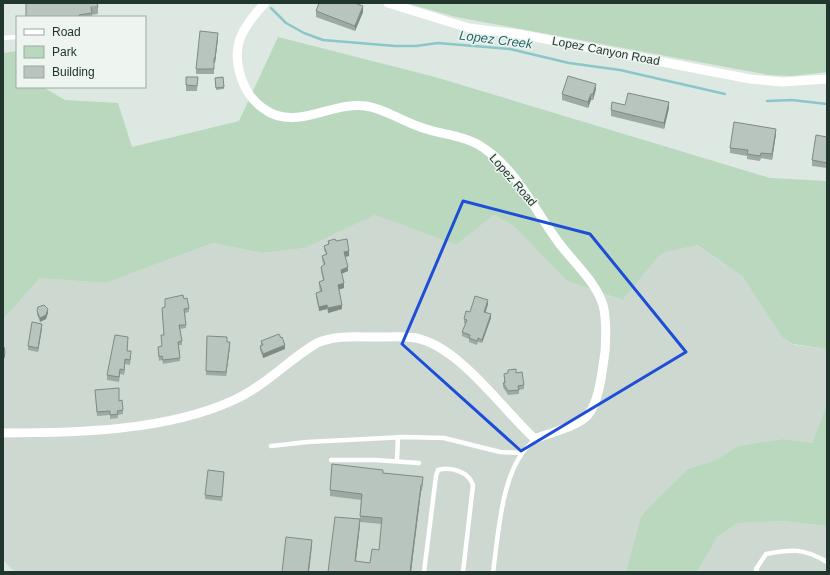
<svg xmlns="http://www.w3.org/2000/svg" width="830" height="575" viewBox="0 0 830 575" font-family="Arial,sans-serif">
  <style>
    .built { fill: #cdd8d1 }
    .green { fill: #b9d8bd }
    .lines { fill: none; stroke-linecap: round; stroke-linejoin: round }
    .stream { stroke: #8bc6c9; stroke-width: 2.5 }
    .lane { stroke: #fff; stroke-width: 4.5 }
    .street { stroke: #fff; stroke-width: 9 }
    .wall { fill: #9da9a3; fill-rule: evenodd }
    .shaded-wall { fill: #808a85 }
    .building { fill: #b7c5be; stroke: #808a85 }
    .marked { fill: none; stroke: #1d4ed8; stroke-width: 3; stroke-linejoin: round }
    .labels { text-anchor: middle; stroke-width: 3; stroke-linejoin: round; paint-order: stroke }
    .street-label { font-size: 12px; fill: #21362e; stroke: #eef5f1 }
    .water-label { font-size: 13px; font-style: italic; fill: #22686b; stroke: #eef5f1 }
  </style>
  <rect width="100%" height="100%" fill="#dee8e2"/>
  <g class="built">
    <path d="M375,215L456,245L494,215L514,226L567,281L621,300L658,257L666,252L696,245L742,276L783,338L794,345L827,349V404L812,443L782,439L738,446L716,460L688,469L646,510L640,519L626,572H15L3,560V319L40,278L105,283L213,243L262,253L305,248Z"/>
    <path d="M783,521L827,526V572H697L718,536L738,523Z"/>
  </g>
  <g class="green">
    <path d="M406,3H827V72L792,76L769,75L456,17Z"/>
    <path d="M278,37L435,77L770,178L827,181V349L793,344L783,338L742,276L697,245L666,252L658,257L622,300L567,281L514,226L494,215L456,245L375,215L305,248L262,253L213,243L105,283L40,278L3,319V53L17,51V87H43L65,100L118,103L132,147L239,121Z"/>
    <path d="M827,404V526L783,521L738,523L718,536L697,572H626L640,519L646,510L688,469L716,460L738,446L782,439L812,443Z"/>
  </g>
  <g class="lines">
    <g class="stream">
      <path d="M271,8L286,23L304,33L323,40L395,46H416L438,43L510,49L569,63L620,70L725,94"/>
      <path d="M767,101L792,100L827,104"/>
    </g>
    <g class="lane">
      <path d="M3,38L17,37"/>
      <path d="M271,446L307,442L405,437L444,438L500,452L522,453"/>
      <path d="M331,460H375L419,463"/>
      <path d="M397,461L398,437"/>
      <path d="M424,572L436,476L438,470C451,466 469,472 473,485L463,572"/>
      <path d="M493,572C498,537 501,481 523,452C526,448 531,443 535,439"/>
      <path d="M757,572L756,569L766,554C792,549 804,548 827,562"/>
    </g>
    <g class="street">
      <path d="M388,3L469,28L519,34L750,79L782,82L827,79"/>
      <path d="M3,433C76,433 167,431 234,400C265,386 288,360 317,343C336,335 356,337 377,337C389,337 404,336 416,338C460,347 502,409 535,439C549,433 579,426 588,415C600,400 602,370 605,352C606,337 607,320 603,305C596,282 573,262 559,243C535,211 519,173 485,149C467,135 441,135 420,127C402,121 385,109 366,106C331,101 296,132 264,109C252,101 245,90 241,77C230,44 244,26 265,3"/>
    </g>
  </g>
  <g class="wall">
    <path d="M98,7V14L92,15V17H26Z"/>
    <path d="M316,11L363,12L355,31L316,17Z"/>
    <path d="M218,38L215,63H214V74H196V69Z"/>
    <path d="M186,77H198L197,91H186Z"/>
    <path d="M223,77L224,89L216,90L215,78Z"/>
    <path d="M596,89L593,100H591L588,108L562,100V94Z"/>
    <path d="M669,108L664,129L611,116V110Z"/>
    <path d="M776,134L772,160L761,158L760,161L747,159V156L730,153V148Z"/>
    <path d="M827,137V168L812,166V160Z"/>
    <path d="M328,241H336L349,256L345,257L348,271L341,274L344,288L339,289L342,309L328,313L327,309L319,311L316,297V293L320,292L319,286V282L323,280L321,271V267L324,265L322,260V256L326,254L324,250V246L328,245Z"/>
    <path d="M184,299L189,308V312L185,313L186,328L180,329L182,341V345H179L180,361L163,364L162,360L159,361L158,351V347L162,346L161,335H164L162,308L165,307Z"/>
    <path d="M488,304L486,312L491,318L482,343L478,342L477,345L469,342V339L462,336V332L466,324L464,323V319L470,312Z"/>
    <path d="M37,311L48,313L46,319L40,322L37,315Z"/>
    <path d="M42,328L38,352L28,350V346Z"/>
    <path d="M207,336L227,342L230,346L226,376L206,375Z"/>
    <path d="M261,341L285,349L263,358L260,350V346H261Z"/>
    <path d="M128,342L127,351L131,356L130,365L125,364L124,375L120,374L119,382L107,380V375Z"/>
    <path d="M508,370L516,373L524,385V389L519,390V394L508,395L503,387V383H504V374L508,373Z"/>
    <path d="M95,390L119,401L123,410V414L118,415V418L110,419V415L97,416Z"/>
    <path d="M383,473L423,483L422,491H421L411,572H328L360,519L361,500L330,496V490ZM360,522L382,524L379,550L370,563L356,561Z"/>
    <path d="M224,475L222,501L205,499V495Z"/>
  </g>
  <g class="shaded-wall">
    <path d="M363,6V12L355,31V26Z"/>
    <path d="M218,33V38L215,63V58Z"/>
    <path d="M596,84V89L593,100V94Z"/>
    <path d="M591,94V100L588,108V102Z"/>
    <path d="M669,102V108L664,129V123Z"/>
    <path d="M776,129V134L772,160V154Z"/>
    <path d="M349,251V256L344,257V252Z"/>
    <path d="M348,267V271L341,274V270Z"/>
    <path d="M344,283V288L338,290V285Z"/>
    <path d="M488,300V304L484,316V312Z"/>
    <path d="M327,305V309L319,311V307Z"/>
    <path d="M342,305V309L328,313V308Z"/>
    <path d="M48,309V313L46,319L40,322V318Z"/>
    <path d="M491,314V318L482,343V340Z"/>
    <path d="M42,324V328L38,352V348Z"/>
    <path d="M230,342V346L226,376V372Z"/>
    <path d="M285,345V349L263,358V354Z"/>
    <path d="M5,353V357L3,360V356Z"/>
    <path d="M125,359V364L124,375V370Z"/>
    <path d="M421,485V491L411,572H410Z"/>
    <path d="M360,519V525L355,567V561Z"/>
    <path d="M312,540V545L309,572H308Z"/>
  </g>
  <g class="building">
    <path d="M26,3H97L98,7H91L92,13L79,15V17H26Z"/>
    <path d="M319,3H355L363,6L355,26L316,11Z"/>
    <path d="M200,31L218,33L215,58H214V69H196Z"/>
    <path d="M568,76L596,84L593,94H591L588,102L562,94Z"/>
    <path d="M186,77H198L197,86L186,85Z"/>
    <path d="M223,77L224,87L216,88L215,78Z"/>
    <path d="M628,93L669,102L664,123L611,110L612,102L625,105Z"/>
    <path d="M734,122L776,129L772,154L761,153L760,156L747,154L748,150L730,148Z"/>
    <path d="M816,135L827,137V163L812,160Z"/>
    <path d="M335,239L336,241L347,239L349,251L344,252L348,267L341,270L344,283L338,285L342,305L328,308L327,305L319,307L316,293L322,291L319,282L324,280L321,267L325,264L322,256L327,254L324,246L329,244L328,241Z"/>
    <path d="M183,295L184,299L187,298L189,308L184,309L186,325H179L182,341L178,342L180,358L163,360L162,356L159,357L158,347L162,346L161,335H164L162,308L165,307V299Z"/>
    <path d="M475,296L488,300L484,312L491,314L482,340L478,338L477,341L469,338L470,335L462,332L467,320L464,319L466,311L470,312Z"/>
    <path d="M44,305L48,309L46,315L40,318L37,311L38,307Z"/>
    <path d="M32,322L42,324L38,348L28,346Z"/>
    <path d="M279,334L281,338L282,337L285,345L263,354L260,346L263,345L261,341Z"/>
    <path d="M115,335L128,337L127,351H131L130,360L125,359L124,370L120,369L119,377L107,375Z"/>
    <path d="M207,336L227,337V342H230L226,372L206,371Z"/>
    <path d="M3,347H4L5,353L3,356Z"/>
    <path d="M516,369V373L522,372L524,385L518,386L519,390L508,391L503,383H505L504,374L508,373V370Z"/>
    <path d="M119,388V401L122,400L123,410L117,411L118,414L110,415V411L97,412L95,390Z"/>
    <path d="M332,464L383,470V473L423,477L422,485H421L410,572H328L335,517L360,519L355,561L370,563L372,549L379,550L382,518L360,516L362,494L330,490Z"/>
    <path d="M208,470L224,472L222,497L205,495Z"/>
    <path d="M286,537L312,540L308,572H282Z"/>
  </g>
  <path class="marked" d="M463,201L590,234L686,352L521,451L402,344Z"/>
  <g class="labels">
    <g class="street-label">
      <text transform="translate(606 51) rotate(11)" y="4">Lopez Canyon Road</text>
      <text transform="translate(513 180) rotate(49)" y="4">Lopez Road</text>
    </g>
    <g class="water-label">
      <text transform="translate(496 39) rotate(7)" y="5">Lopez Creek</text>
    </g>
  </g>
  <rect width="830" height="575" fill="none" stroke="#21362e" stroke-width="8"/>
  <rect x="16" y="16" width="130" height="72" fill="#eef5f1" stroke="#9ca9a3"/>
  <rect x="24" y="29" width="20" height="6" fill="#ffffff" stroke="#9ca9a3"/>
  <text x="52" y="36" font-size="12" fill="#21362e">Road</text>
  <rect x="24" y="46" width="20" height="12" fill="#b9d8bd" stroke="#9ca9a3"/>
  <text x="52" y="56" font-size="12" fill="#21362e">Park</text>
  <rect x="24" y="66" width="20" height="12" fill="#b7c5be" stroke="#9ca9a3"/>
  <text x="52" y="76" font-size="12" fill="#21362e">Building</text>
</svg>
